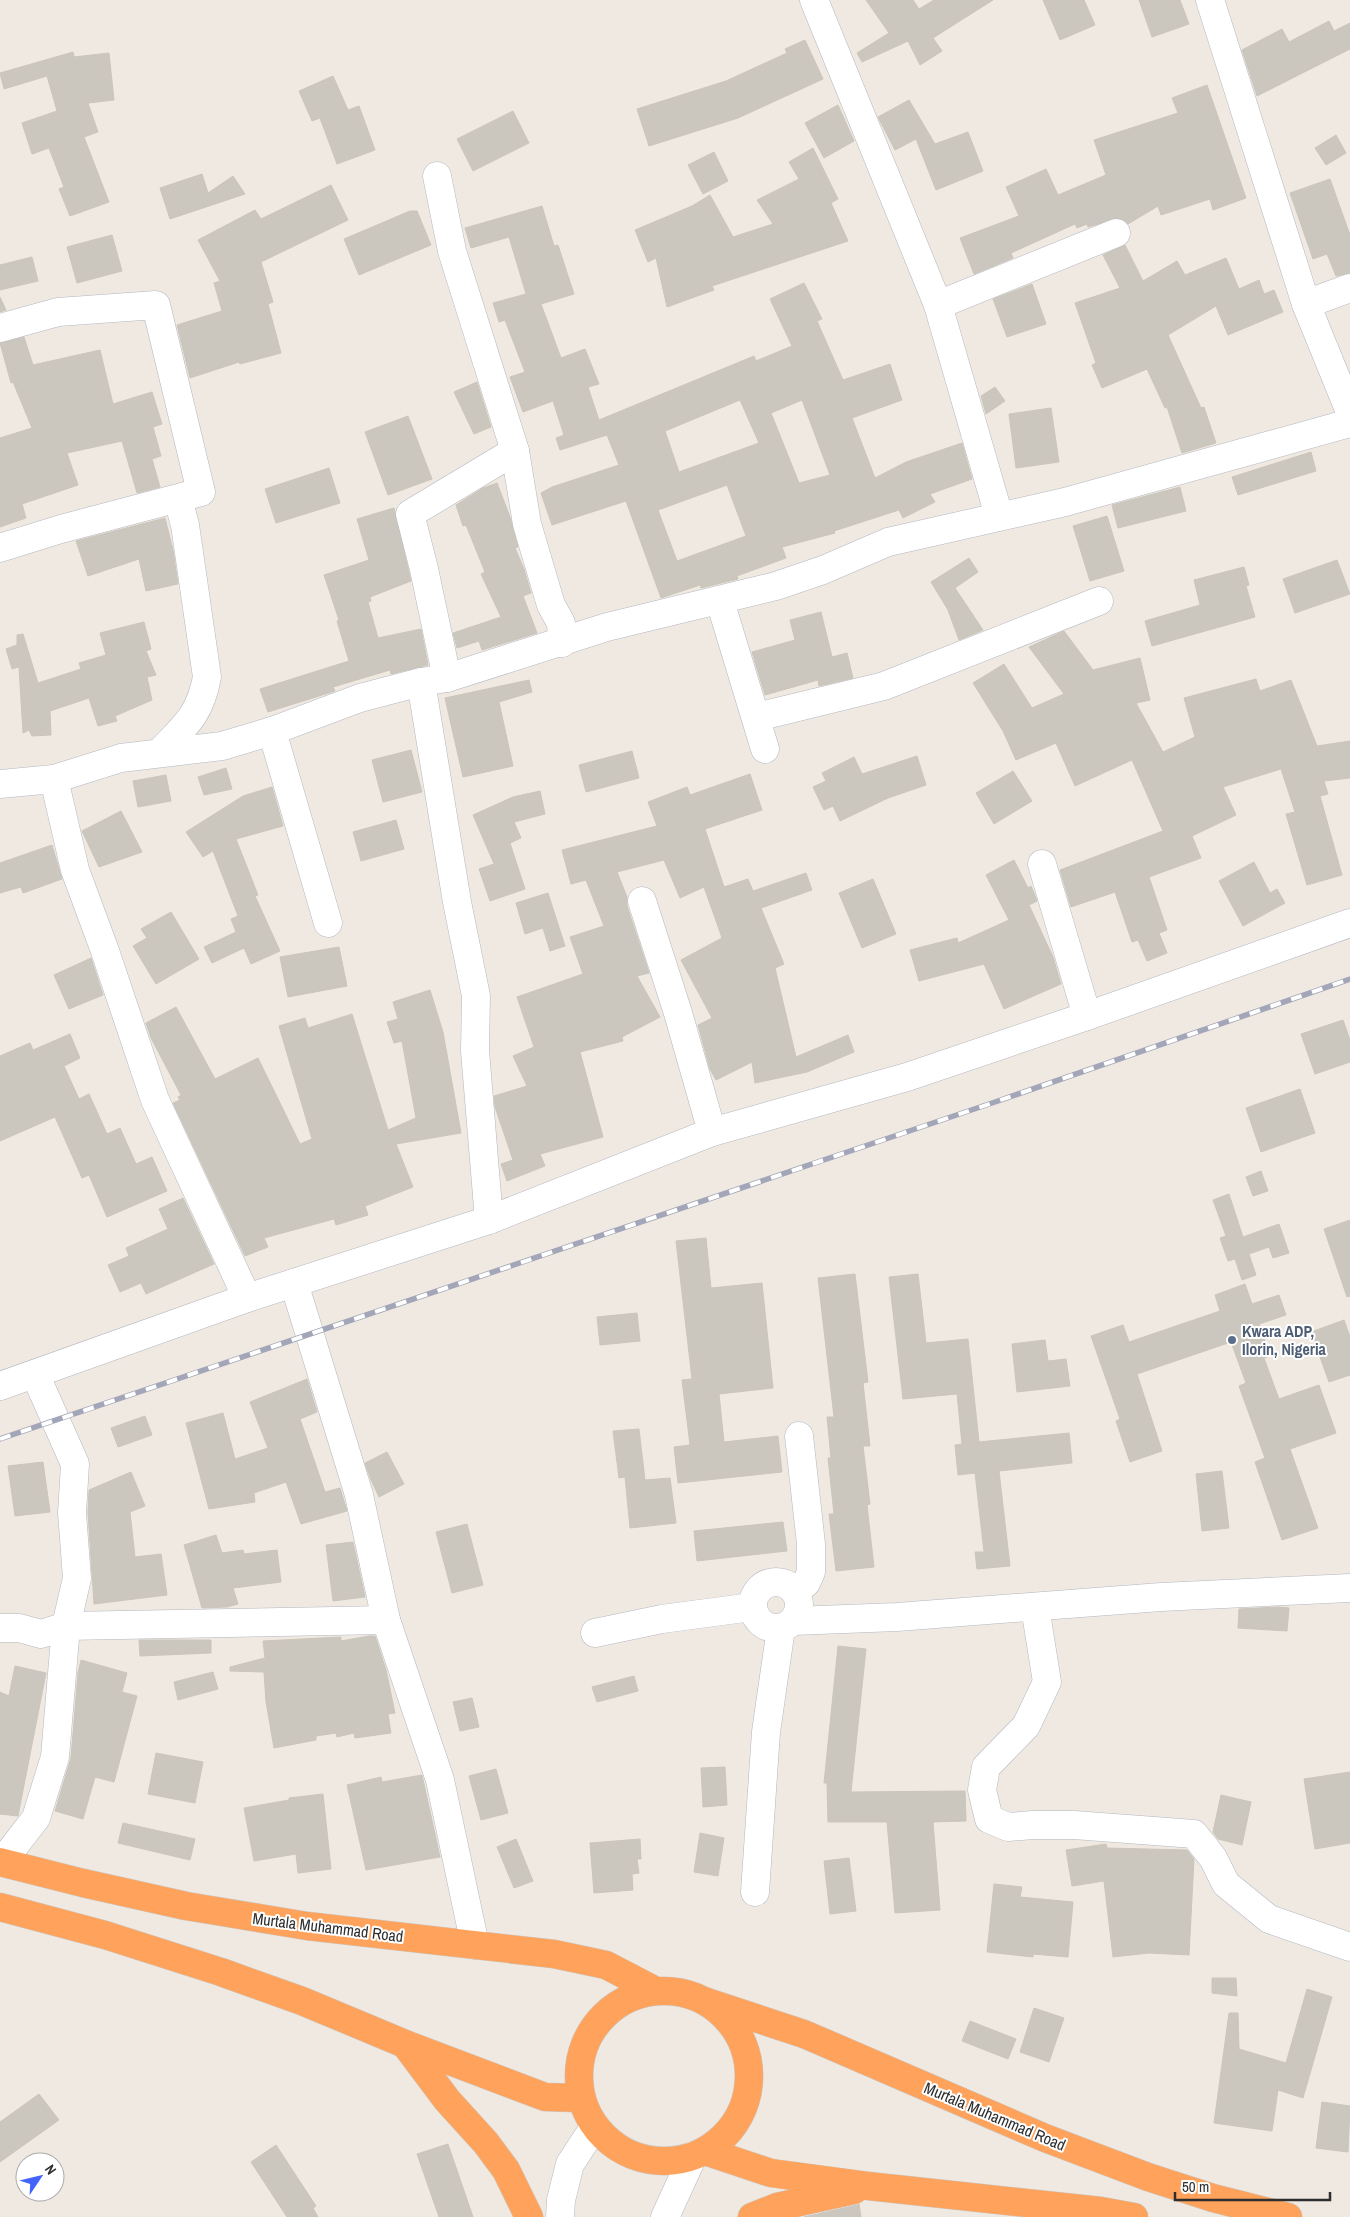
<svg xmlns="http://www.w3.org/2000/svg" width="1350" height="2217" viewBox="0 0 1350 2217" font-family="'Archivo Narrow',sans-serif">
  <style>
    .building { fill: #cbc7bf; stroke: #cbc5ba; fill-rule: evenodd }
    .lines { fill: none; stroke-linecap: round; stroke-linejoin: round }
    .minor-casing { stroke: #b4b7c1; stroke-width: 29 }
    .highway-casing { stroke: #c9c9c9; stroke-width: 29 }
    .minor { stroke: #fff; stroke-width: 28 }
    .highway { stroke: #ffa35c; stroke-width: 28 }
    .rail-casing { stroke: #a3a6b8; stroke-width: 5.5 }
    .rail { stroke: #fff; stroke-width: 4; stroke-dasharray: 11; stroke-linecap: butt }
    .service-dot { fill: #5c6f8a; stroke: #fff; stroke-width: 2 }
    .labels { text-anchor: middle; stroke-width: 4; stroke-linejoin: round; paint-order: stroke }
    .service-label { font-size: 16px; font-weight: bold; fill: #4e5e75; stroke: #fff; text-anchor: start }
    .street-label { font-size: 16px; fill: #2e2e2e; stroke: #fff }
  </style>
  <rect width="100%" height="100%" fill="#efe9e1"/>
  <g class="building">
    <path d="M866,0H913L919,9L934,0H993L933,38L942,51L920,65L908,41L862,62L857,53L889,33Z"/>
    <path d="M1043,0H1084L1095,25L1060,40Z"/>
    <path d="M1139,0H1180L1189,24L1152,37Z"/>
    <path d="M1329,21L1334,31L1350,23V49L1257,96L1242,50L1282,29L1289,42Z"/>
    <path d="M805,40L823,79L738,118L649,146L637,109L726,81L787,53L785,49Z"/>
    <path d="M73,52L74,57L109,53L114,100L88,103L98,132L84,137L109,202L70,216L59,189L64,187L49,148L32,154L22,123L57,111L47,76L4,89L0,73Z"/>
    <path d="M333,76L348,110L359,106L375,150L337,164L320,118L312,121L299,91Z"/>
    <path d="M1207,85L1246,198L1213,210L1210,199L1161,215L1158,206L1128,224L1118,218L1088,227L1087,224L1077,228L1075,224L1011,253L1013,258L974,274L960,238L1019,216L1006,187L1046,169L1058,195L1106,175L1094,140L1178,113L1172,98Z"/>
    <path d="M909,100L935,144L968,132L983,171L936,190L916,139L895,150L878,117Z"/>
    <path d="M838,105L854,141L824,158L805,123Z"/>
    <path d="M513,111L529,143L473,171L457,139Z"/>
    <path d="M1336,135L1346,153L1326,165L1315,148Z"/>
    <path d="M813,148L838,199L831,203L848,241L712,286L714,290L667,307L656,258L648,262L635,230L692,206L710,195L733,237L773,224L757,200L799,179L789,162Z"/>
    <path d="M714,152L728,181L703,194L688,165Z"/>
    <path d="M202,174L208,193L233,176L245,194L170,219L160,188Z"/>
    <path d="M1330,179L1350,235V273L1336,276L1327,254L1313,259L1290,193Z"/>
    <path d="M331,185L348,220L261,262L273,302L268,304L281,353L240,364L239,362L190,378L177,325L222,311L214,283L220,281L198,240L255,210L261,219Z"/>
    <path d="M542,206L554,246L558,245L574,294L541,304L561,358L585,349L599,384L588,387L599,420L754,356L756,361L792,346L770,299L804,283L822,319L817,321L843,380L890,364L902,400L852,418L875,478L906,462L962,443L972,479L930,494L935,502L903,518L899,510L834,531L835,533L782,547L786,558L737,576L738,579L701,588L700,585L661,598L626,501L552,525L541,493L552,487L619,465L607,435L560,450L556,438L564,435L553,401L523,412L510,377L525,372L505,320L499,322L493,303L526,294L509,237L471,248L465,228ZM740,400L759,443L679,472L665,431ZM802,400L830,475L799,483L771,413ZM727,485L746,536L677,561L658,510Z"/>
    <path d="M410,211H417L431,245L359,275L344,239Z"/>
    <path d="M112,235L122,271L77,283L67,247Z"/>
    <path d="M1125,245L1143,281L1177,261L1185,275L1226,258L1239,289L1259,280L1264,294L1274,290L1283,312L1228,335L1216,306L1168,335L1201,408L1204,407L1216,443L1182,453L1167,407L1165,408L1147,369L1102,388L1092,365L1096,363L1075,303L1120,288L1103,255Z"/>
    <path d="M32,257L38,281L0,290V265Z"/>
    <path d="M1032,284L1046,324L1007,337L993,299Z"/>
    <path d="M0,297L6,310L0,312Z"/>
    <path d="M24,337L33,365L100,350L113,404L152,392L162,424L153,427L161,456L152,459L160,487L137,493L122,441L67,453L78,485L22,504L26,518L0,527V438L32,428L13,382L11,383L0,343Z"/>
    <path d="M477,382L491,427L474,434L454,392Z"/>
    <path d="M995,387L1005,401L986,414L981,396Z"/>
    <path d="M1051,408L1059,462L1016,468L1009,414Z"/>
    <path d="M408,416L432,479L388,495L365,432Z"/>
    <path d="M1311,452L1316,471L1238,495L1232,477Z"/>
    <path d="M329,468L340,503L276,523L265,489Z"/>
    <path d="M497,483L510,517L518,547L515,548L524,569L531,593L523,596L537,633L482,650L479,641L457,648L453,633L501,617L481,574L485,572L466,525L463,526L456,505L483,488Z"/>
    <path d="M1180,487L1186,511L1118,528L1112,505Z"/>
    <path d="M394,508L411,581L370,597L371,601L368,602L378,638L421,629L428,665L391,674L390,670L333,687L335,691L268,712L260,689L349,661L337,621L339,620L324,575L369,560L357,519Z"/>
    <path d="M1107,516L1124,571L1090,581L1073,526Z"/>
    <path d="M165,518L173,550L178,584L146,591L139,559L88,576L76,541Z"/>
    <path d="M969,558L978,572L955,588L983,630L959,640L948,610L931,582Z"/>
    <path d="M1337,560L1350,594L1295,613L1283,579Z"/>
    <path d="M1244,567L1249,585L1246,586L1255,617L1152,646L1145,621L1200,605L1194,580Z"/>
    <path d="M821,612L832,657L847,653L853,678L819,686L818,680L765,695L752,652L795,640L790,620Z"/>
    <path d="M144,622L151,649L146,651L156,675L147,677L152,700L115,716L117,721L98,726L89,698L50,711L51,735L32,736L29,730L23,733L19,667L12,669L6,649L17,645V635L23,634L38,683L81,669L79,663L106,655L100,633Z"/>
    <path d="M1064,631L1093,670L1140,658L1150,700L1136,703L1163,752L1195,737L1184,698L1256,679L1260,691L1291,680L1317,746L1350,741V778L1324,781L1328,794L1320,796L1342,875L1307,885L1286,814L1295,812L1281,769L1223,787L1236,815L1192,836L1201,858L1149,877L1167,930L1159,933L1167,953L1147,961L1138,940L1132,942L1115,892L1071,907L1060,870L1163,831L1132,760L1075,786L1056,743L1016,760L1003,731L973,683L1004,664L1032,708L1064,694L1029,647Z"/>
    <path d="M529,680L532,692L499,702L513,766L463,777L445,698Z"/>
    <path d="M411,750L422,792L383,802L372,760Z"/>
    <path d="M632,751L639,778L586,792L579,765Z"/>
    <path d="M917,756L926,785L888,798L840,821L833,806L824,810L813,787L826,781L822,773L854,757L862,774Z"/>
    <path d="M226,768L232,789L204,795L198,777Z"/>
    <path d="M1013,771L1032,801L994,824L976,793Z"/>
    <path d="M750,774L762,810L705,829L724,887L748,879L753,891L806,873L812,890L761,908L784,964L775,968L796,1057L848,1035L854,1052L807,1072L755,1083L752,1062L716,1080L710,1069L698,1025L712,1018L681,960L722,938L704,887L680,898L664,860L617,872L627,897V906L649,973L637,976L660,1017L622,1037L623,1041L580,1052L603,1137L540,1154L545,1166L507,1181L501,1164L513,1160L495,1107L494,1096L527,1086L513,1056L534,1047L517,997L583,974L570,937L604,926L586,880L571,884L562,850L657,826L648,802L687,787L690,795Z"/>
    <path d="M166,775L171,801L138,807L133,781Z"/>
    <path d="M272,787L283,826L236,839L258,895L255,896L280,951L251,964L244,948L212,963L204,947L236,932L231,919L238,916L213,851L203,857L186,832L243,796Z"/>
    <path d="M540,791L545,814L514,822L521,838L510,843L525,889L490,901L479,869L494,864L473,815L513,797Z"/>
    <path d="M121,811L142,852L99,867L82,831Z"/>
    <path d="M396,820L404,849L361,861L353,832Z"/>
    <path d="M52,845L62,879L23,893L21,887L0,893V863Z"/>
    <path d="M1014,860L1028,888L1031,886L1034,893L1037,901L1029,905L1053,957L1061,984L1004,1009L984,964L919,981L910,950L957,938L958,943L1009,920L986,875Z"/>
    <path d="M1254,862L1270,893L1277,889L1285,903L1243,926L1219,881Z"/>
    <path d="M873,879L896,934L862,948L839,893Z"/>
    <path d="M548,893L565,946L550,951L543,928L525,934L516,903Z"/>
    <path d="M171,912L199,959L156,984L133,946L147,938L141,929Z"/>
    <path d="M339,947L347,986L288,997L280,957Z"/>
    <path d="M91,958L103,995L69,1009L54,975Z"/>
    <path d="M430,990L443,1032L461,1133L396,1144L413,1187L365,1206L368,1215L336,1225L334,1219L264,1238L268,1247L245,1256L173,1103L180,1100L178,1097L181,1095L151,1038L146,1023L176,1007L215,1079L258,1058L300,1144L312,1139L279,1026L305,1018L308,1028L352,1014L388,1130L416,1118L402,1041L394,1043L387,1022L398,1019L393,1002Z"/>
    <path d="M1343,1020L1350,1040V1062L1315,1074L1301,1034Z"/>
    <path d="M70,1034L80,1058L64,1066L79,1099L89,1094L107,1134L120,1128L136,1164L152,1157L167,1191L107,1217L89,1175L82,1178L55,1117L0,1141V1056L30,1043L33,1050Z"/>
    <path d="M1300,1089L1315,1133L1261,1152L1246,1108Z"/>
    <path d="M1261,1171L1268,1191L1253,1196L1246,1177Z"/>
    <path d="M1229,1194L1243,1237L1279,1224L1289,1253L1273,1258L1269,1247L1249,1254L1256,1275L1242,1280L1235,1259L1228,1261L1220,1238L1226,1236L1213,1200Z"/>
    <path d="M183,1198L214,1264L146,1294L141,1283L120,1292L108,1265L129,1256L126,1248L168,1229L159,1209Z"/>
    <path d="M1350,1220V1296L1347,1297L1324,1229Z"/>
    <path d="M706,1238L711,1288L762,1283L773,1388L719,1394L724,1442L778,1436L782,1472L678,1483L674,1447L690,1445L682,1380L692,1379L676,1241Z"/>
    <path d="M855,1274L868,1382L863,1383L870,1446H863L870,1504L867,1505L874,1567L836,1571L829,1514H834L828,1458H831L827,1417H834L818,1278Z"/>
    <path d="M918,1274L926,1343L968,1339L979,1442L1069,1433L1072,1463L999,1471L1010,1566L977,1569L975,1552H984L975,1473L958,1475L955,1445L962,1444L957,1394L903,1399L889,1277Z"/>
    <path d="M1245,1284L1252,1304L1279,1295L1286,1315L1259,1324L1270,1356L1264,1358L1279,1399L1319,1385L1336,1433L1290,1449L1318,1528L1282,1540L1255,1462L1265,1458L1239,1386L1246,1383L1231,1342L1137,1374L1162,1451L1130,1462L1116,1421L1120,1419L1091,1336L1123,1325L1129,1342L1220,1311L1215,1295Z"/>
    <path d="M637,1313L640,1341L600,1345L597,1317Z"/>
    <path d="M1344,1320L1350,1337V1375L1329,1382L1311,1332Z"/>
    <path d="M1045,1340L1048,1361L1066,1359L1070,1386L1017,1392L1012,1344Z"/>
    <path d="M307,1379L317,1412L300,1419L325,1492L340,1488L347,1511L301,1524L286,1482L254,1493L255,1502L209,1509L186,1423L223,1413L235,1459L268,1448L250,1402Z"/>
    <path d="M145,1416L152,1435L118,1447L111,1428Z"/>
    <path d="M639,1429L645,1480L670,1478L676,1523L630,1528L625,1477L619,1478L613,1431Z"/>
    <path d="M387,1452L404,1484L379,1497L371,1480L365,1463Z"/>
    <path d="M43,1462L50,1512L15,1516L8,1466Z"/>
    <path d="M1222,1471L1229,1528L1202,1531L1196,1474Z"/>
    <path d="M131,1472L145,1506L130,1512L135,1557L161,1554L167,1595L94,1604L88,1513L89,1490Z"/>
    <path d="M783,1522L787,1551L697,1561L694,1531Z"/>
    <path d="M467,1524L483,1585L452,1593L436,1532Z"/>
    <path d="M216,1535L222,1553L243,1550L244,1554L277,1550L281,1582L233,1588L238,1604L227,1607L202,1608L184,1545Z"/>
    <path d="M353,1542L365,1597L333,1601L326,1545Z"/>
    <path d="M1278,1607L1289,1608L1287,1631L1238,1628L1239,1609Z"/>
    <path d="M369,1636H375L386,1670L395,1713L388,1714L391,1733L355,1738L354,1733L337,1737L336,1733L316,1736V1740L274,1748L266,1702L264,1672L230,1671V1667L265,1658L263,1641L341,1637V1641Z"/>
    <path d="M139,1640H211V1653L140,1656Z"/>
    <path d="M838,1646L866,1649L851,1792L965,1791L966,1821L933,1822L940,1910L895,1913L887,1822H828L827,1783H824Z"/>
    <path d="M81,1660L127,1673L122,1692L137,1696L114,1782L95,1777L83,1819L55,1811L71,1758L78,1673Z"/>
    <path d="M15,1666L46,1673L18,1816L0,1814V1692L9,1696Z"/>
    <path d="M213,1672L218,1689L178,1700L174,1682Z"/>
    <path d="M634,1676L638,1691L597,1702L592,1687Z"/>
    <path d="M472,1698L479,1727L460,1731L453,1702Z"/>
    <path d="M156,1753L203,1762L195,1803L148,1794Z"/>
    <path d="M725,1767L727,1805L703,1807L701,1768Z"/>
    <path d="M496,1769L508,1813L481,1820L469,1776Z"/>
    <path d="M1350,1772V1843L1315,1849L1304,1779Z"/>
    <path d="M422,1775L440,1857L366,1870L347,1785L381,1777L382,1782Z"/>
    <path d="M323,1794L331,1869L298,1873L296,1854L254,1861L244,1808L289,1800V1798Z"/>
    <path d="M1221,1795L1251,1802L1242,1845L1218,1839L1213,1832Z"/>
    <path d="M123,1823L195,1839L190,1860L118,1843Z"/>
    <path d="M700,1833L724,1838L718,1876L694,1872Z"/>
    <path d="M516,1839L533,1881L514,1888L497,1847Z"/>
    <path d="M640,1839L641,1859H637L639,1873L632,1874L633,1890L594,1893L590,1843Z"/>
    <path d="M1106,1844L1107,1848L1187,1850L1194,1859L1189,1955L1149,1953L1113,1957L1104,1881L1072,1886L1066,1850Z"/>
    <path d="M849,1858L856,1911L830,1914L824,1861Z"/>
    <path d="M994,1884L1022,1887L1020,1897L1073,1902L1068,1957L1033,1954V1957L987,1952Z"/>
    <path d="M1212,1978H1236L1237,1996L1212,1993Z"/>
    <path d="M1307,1989L1332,1997L1303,2098L1278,2090L1272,2131L1214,2123L1229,2013H1238L1239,2049L1286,2063Z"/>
    <path d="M1034,2008L1064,2018L1049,2062L1020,2052Z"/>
    <path d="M970,2021L1016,2039L1008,2059L962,2041Z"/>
    <path d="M39,2094L59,2120L0,2162V2122Z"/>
    <path d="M1322,2102L1350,2106L1348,2152L1316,2148Z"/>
    <path d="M448,2144L473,2217H439L417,2154Z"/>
    <path d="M276,2145L316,2206L313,2208L318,2217H287L251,2162Z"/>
    <path d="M859,2204L861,2217H804L857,2205Z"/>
  </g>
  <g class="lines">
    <g class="minor-casing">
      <g id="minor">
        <path d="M814,0L938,305L999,516"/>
        <path d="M1210,0L1306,304L1350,412"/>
        <path d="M437,176L452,251L515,451L527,524L551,605L561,623L562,643"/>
        <path d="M1306,304L1350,288"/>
        <path d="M938,305L1116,233"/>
        <path d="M0,328L58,312L156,305L201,492L61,529L0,548"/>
        <path d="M720,601L765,749"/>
        <path d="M447,678L424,569L410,514L515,451"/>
        <path d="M421,682L457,902L476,996L475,1051L489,1220"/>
        <path d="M757,717L884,686L1099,601"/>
        <path d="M272,731L328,923"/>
        <path d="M160,752C185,726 200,715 207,677L185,525L178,499"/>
        <path d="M54,779L75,870L105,951L155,1100L247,1298"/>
        <path d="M0,784L54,779L121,758L222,746L272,731L360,698L421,682L447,678L607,627L776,586L823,570L888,542L1065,502L1350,423"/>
        <path d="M1042,864L1087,1016"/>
        <path d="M642,901L678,1013L712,1132"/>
        <path d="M294,1283L359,1495L386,1620L440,1780L475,1945"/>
        <path d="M0,1386L247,1298L489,1220L712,1132L907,1077L1087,1016L1350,923"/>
        <circle cx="776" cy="1605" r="23"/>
        <path d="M795,1592L806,1583L811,1572V1544L799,1436"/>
        <path d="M1035,1607L1047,1682L1026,1726L986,1767L982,1790L989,1819L1008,1827L1033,1825H1074L1194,1834L1213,1858L1226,1884L1269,1919L1350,1947"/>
        <path d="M793,1621L897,1617L1161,1597L1350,1588"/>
        <path d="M0,1628H19L41,1634L66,1626L386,1620"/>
        <path d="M595,1633L662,1619L752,1607"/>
        <path d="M2,1862L36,1818L55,1757L66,1626L77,1578L72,1513L75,1464L35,1374"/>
        <path d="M755,1892L766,1732L781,1628"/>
        <path d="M560,2217L561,2200L570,2164L595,2126"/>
        <path d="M665,2217L693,2156"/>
      </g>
    </g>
    <g class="highway-casing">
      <g id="highway">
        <path d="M0,1862L83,1883L186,1906L307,1926L554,1954L606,1965L654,1990"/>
        <path d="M0,1907L105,1935L221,1972L302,2001L405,2044L545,2097L579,2098"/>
        <circle cx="664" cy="2076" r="85"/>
        <path d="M707,2002L804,2034L1045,2138L1148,2177L1213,2198L1288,2217"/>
        <path d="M405,2044L447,2100L486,2143L506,2170L529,2217"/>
        <path d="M705,2151L771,2173L868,2186L1101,2211L1134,2217"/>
        <path d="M752,2217L777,2207L854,2190"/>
      </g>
    </g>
    <use href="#minor" class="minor"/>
    <use href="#highway" class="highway"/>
    <g class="rail-casing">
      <path id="rail" d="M0,1439L995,1102L1350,979"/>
    </g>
    <use href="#rail" class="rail"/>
  </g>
  <circle class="service-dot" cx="1232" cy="1340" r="5"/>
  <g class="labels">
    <g class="service-label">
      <text x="1242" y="1337">Kwara ADP,<tspan x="1242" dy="18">Ilorin, Nigeria</tspan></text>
    </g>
    <g class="street-label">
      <text transform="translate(328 1927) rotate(7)" y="6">Murtala Muhammad Road</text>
      <text transform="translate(995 2116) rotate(23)" y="6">Murtala Muhammad Road</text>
    </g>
  </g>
  <g transform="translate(40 2177) rotate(55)"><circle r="24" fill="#ffffff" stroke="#ababab"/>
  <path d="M0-4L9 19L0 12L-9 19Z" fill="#4264fb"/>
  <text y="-8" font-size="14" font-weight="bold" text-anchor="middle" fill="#2e2e2e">N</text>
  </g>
  <path d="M1175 2192v8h155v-8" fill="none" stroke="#2e2e2e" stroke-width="2.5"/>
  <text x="1182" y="2192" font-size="15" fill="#2e2e2e" stroke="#ffffff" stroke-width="4" paint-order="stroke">50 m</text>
</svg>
